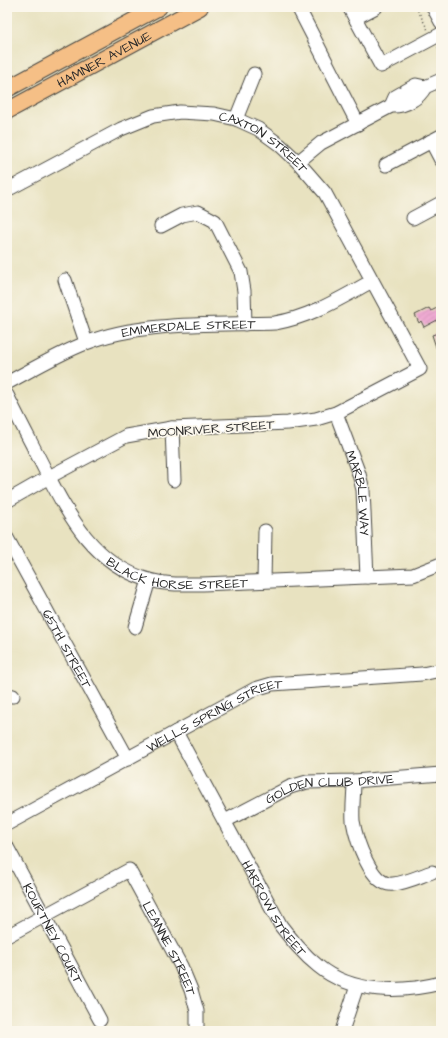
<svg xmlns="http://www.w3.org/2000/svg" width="448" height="1038" viewBox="0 0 448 1038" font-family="'Architects Daughter',sans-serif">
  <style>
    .building { fill: url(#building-hatch) }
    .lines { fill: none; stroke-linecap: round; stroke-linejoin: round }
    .minor-casing { stroke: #474641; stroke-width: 15 }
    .major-casing { stroke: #474641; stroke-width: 18 }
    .path { stroke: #474641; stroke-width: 1.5; stroke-dasharray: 1 3; stroke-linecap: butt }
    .minor { stroke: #fff; stroke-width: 13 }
    .major { stroke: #f5bf86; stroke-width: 16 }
    .labels { text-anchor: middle; stroke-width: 3.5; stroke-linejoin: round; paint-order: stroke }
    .street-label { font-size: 13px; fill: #2b2b2b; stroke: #fbf7ec }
  </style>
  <defs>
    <pattern id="building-hatch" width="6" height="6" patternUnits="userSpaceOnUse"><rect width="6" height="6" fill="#eeaad2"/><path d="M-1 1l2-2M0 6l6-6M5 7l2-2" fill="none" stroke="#cc92b4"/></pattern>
  </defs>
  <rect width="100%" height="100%" fill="#fbf7ec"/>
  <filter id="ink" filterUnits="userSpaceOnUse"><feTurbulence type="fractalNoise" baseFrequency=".025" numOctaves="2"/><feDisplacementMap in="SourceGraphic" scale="8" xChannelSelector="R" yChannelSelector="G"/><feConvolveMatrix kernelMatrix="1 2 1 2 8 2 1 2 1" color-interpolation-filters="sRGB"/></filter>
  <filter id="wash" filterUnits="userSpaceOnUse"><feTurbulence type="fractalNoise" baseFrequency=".012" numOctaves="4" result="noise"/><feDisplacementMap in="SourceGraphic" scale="16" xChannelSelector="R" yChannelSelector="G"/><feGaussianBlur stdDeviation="0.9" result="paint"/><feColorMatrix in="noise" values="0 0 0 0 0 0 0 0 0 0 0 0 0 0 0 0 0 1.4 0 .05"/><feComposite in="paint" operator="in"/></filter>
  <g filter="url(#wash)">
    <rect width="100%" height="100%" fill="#e8e2c0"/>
    <g id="blocks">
      <g class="building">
        <path d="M429,308L431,311L437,308L441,318L424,327L421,321L419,323L415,315Z"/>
        <path d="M441,332V358L440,359L432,335Z"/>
      </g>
    </g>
  </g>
  <g filter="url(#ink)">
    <use href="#blocks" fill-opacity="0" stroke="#474641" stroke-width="1"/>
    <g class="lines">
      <g class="minor-casing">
        <g id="minor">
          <path d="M298,7L358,124"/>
          <path d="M349,7L381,66L441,34"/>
          <path d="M433,7L441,22"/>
          <path d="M355,18L376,7"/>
          <path d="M391,106L395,97L416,85L425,87L441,80"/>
          <path d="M236,119L254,74"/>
          <path d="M431,141L441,160"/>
          <path d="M298,162L321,143L391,106C404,107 419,99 425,87"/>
          <path d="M386,165L441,136"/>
          <path id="s1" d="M7,190L121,129L153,116L180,112L214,114L236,119L258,129L280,145L298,162L325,193L420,369L336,413L316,419L288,423L172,428L126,436L49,477L7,501"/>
          <path d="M413,218L441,203"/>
          <path d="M161,226L182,215L198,212L215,221L241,272L244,291L245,324"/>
          <path d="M65,280L86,342"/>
          <path id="s2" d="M7,383C33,369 58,354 86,343C140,321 216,325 275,323C311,317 341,298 372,281"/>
          <path id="s3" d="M7,395C19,420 32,444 44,468C69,516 93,564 149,580C167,585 185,584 203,584L413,575L441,564"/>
          <path id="s4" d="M336,413L359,474L363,490L367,577"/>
          <path d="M172,428L174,480"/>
          <path id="s5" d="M7,538L128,759"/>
          <path d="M264,581L265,531"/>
          <path d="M135,627L149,580"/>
          <path d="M7,695L13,696"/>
          <path id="s6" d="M176,732L281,926C292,940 303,954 318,966C352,994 401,993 441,983"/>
          <path d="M354,781C354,794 352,808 353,821C356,839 371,887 393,884C406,883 420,876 432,872"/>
          <path id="s7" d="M225,821L290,787L307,782L354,781L441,774"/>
          <path id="s8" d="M7,824L255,689L272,684L422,674L441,670"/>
          <path id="s9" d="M7,847L100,1020"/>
          <path id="s10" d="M7,936L129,870L181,966L191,990L197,1011V1031"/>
          <path d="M342,1031L357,986"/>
        </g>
      </g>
      <g class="major-casing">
        <g id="major">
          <path d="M7,89L159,7"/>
          <path id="s11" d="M7,111L200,7"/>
        </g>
      </g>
      <g class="path">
        <path d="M416,7L428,30"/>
        <path d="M438,47L441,53"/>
      </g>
      <use href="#minor" class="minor"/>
      <use href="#major" class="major"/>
    </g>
  </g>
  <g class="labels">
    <g class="street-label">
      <text dy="5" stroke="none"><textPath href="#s11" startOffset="110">HAMNER AVENUE</textPath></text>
      <text dy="5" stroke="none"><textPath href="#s1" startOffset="283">CAXTON STREET</textPath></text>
      <text dy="5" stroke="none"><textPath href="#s2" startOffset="193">EMMERDALE STREET</textPath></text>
      <text transform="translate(211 428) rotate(-4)" y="5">MOONRIVER STREET</text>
      <text dy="5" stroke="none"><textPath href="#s4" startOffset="84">MARBLE WAY</textPath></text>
      <text dy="5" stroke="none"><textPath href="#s3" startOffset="267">BLACK HORSE STREET</textPath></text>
      <text dy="5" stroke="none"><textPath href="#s5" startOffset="126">65TH STREET</textPath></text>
      <text dy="5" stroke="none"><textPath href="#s8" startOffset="235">WELLS SPRING STREET</textPath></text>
      <text dy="5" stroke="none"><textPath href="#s7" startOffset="112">GOLDEN CLUB DRIVE</textPath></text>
      <text dy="5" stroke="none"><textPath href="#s6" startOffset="202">HARROW STREET</textPath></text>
      <text dy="5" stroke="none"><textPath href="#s9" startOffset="98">KOURTNEY COURT</textPath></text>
      <text dy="5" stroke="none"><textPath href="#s10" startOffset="227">LEANNE STREET</textPath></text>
    </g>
  </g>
  <rect width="448" height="1038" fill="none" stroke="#fbf7ec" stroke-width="24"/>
</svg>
